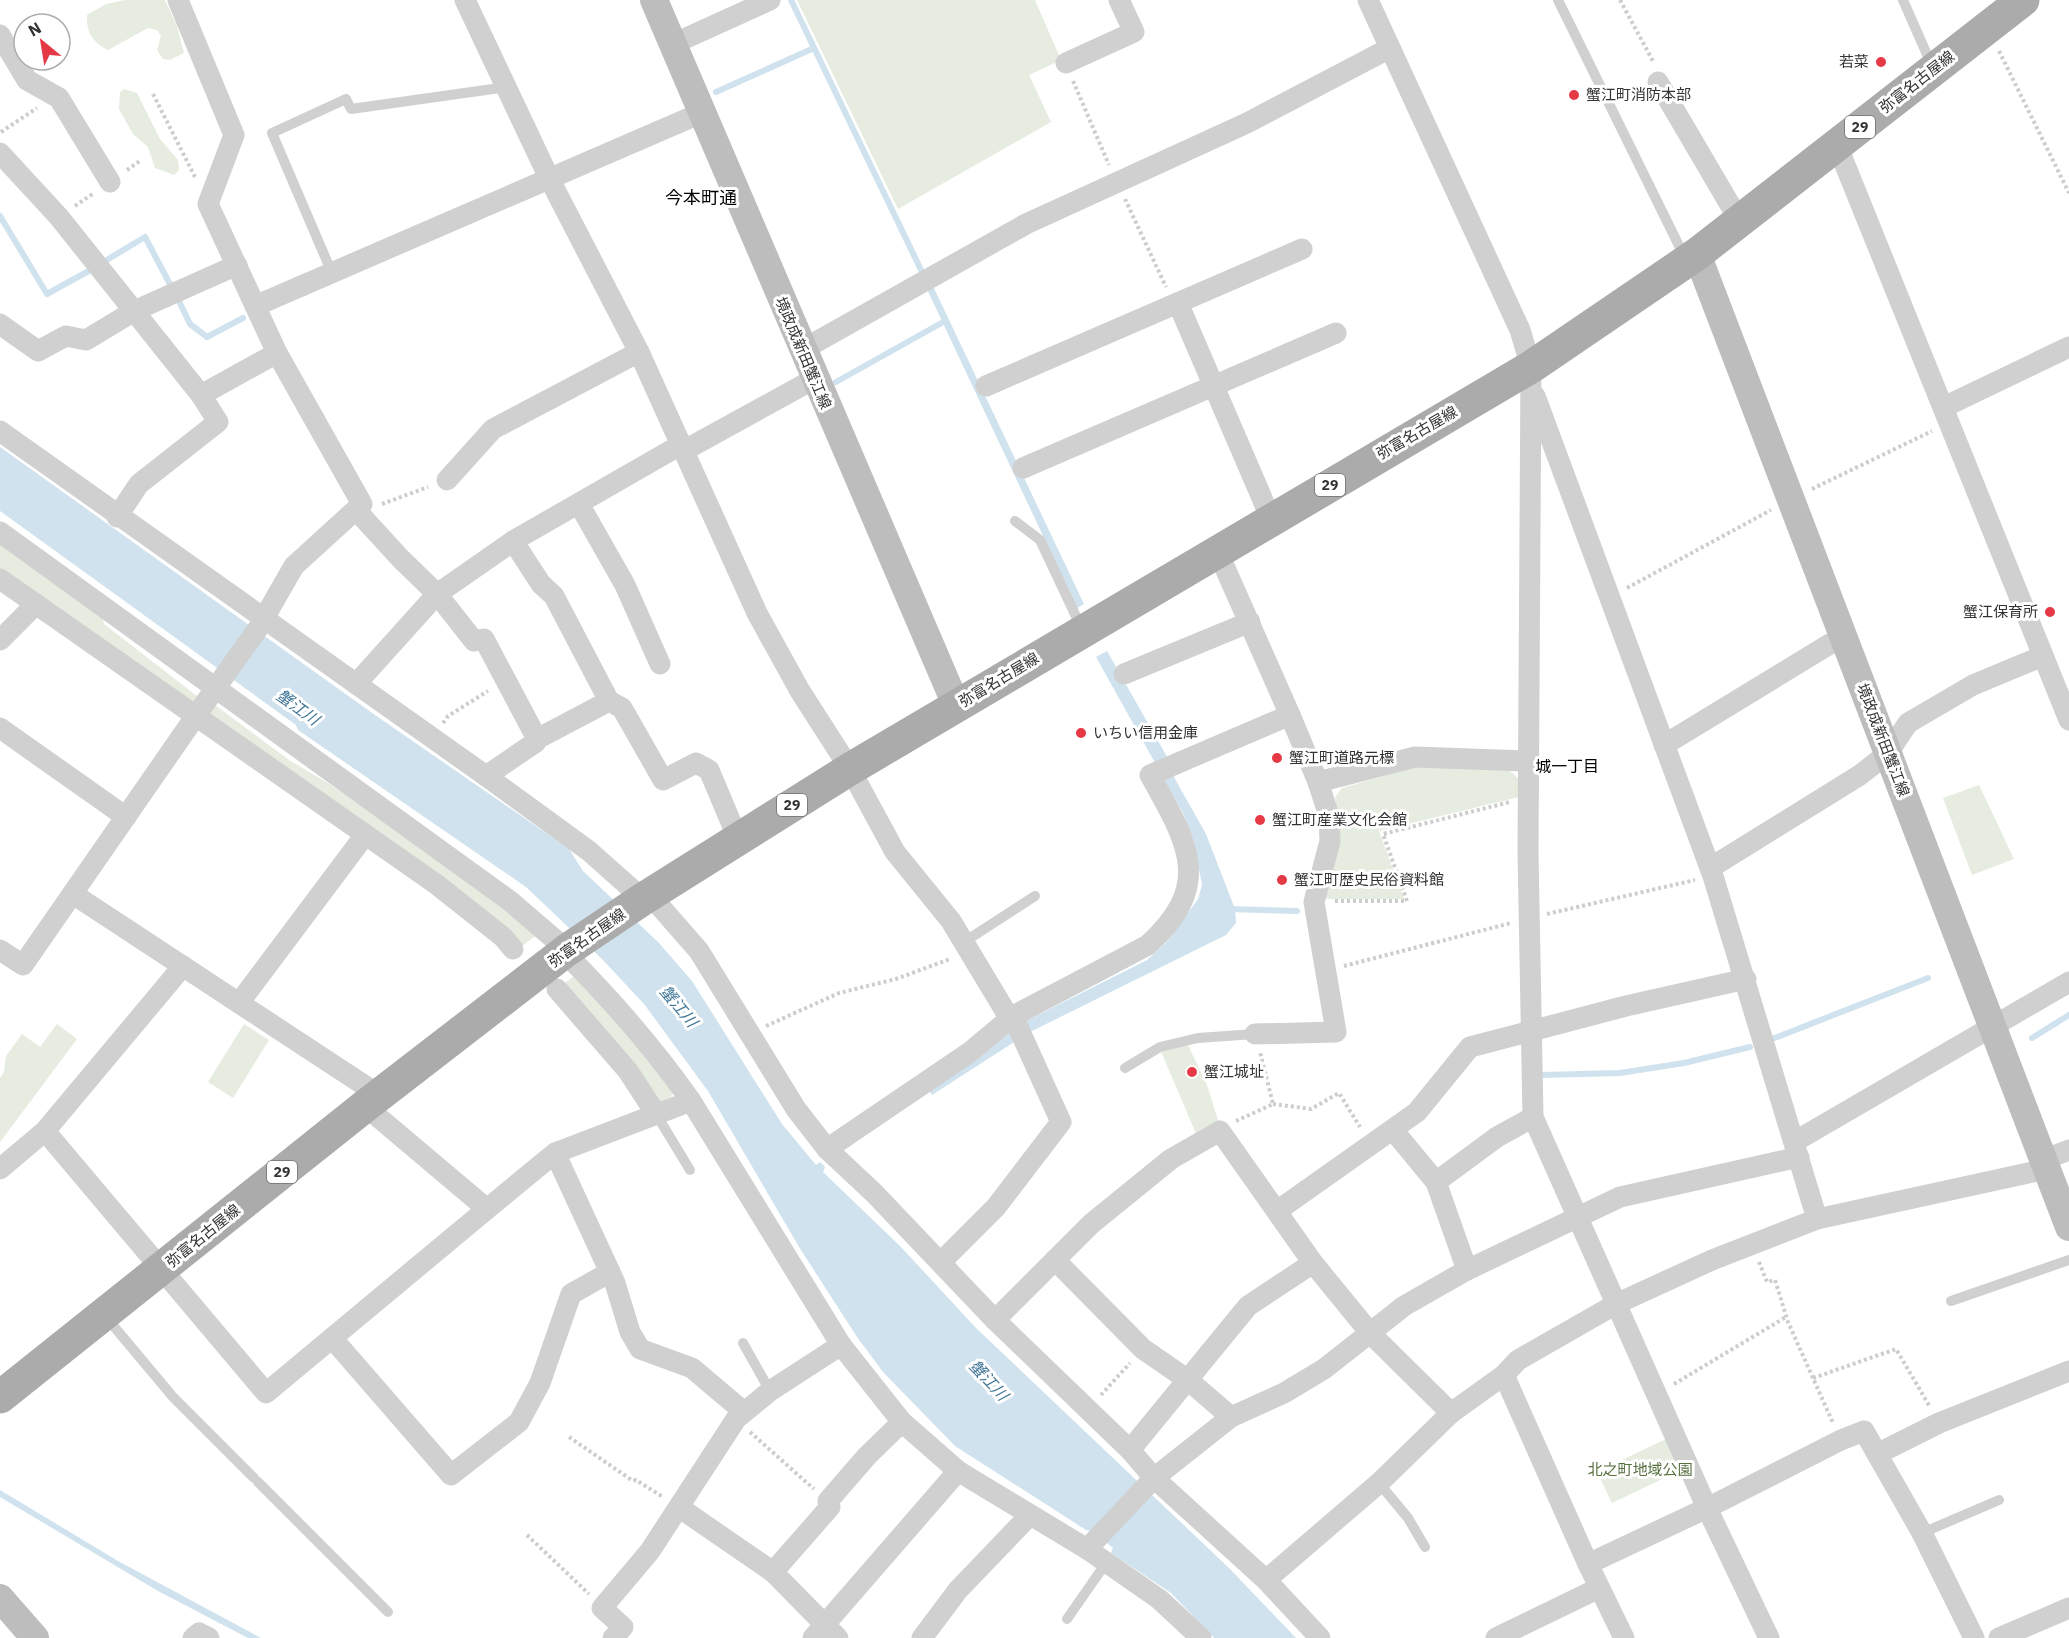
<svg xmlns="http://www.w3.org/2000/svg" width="2069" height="1638" viewBox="0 0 2069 1638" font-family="'IBM Plex Sans','Noto Sans JP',sans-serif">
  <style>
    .green { fill: #e6ecdf }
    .water { fill: #cfe2ee }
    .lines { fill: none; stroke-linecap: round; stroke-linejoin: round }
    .stream { stroke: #cfe2ee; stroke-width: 6 }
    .path { stroke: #cdcdcd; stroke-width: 4; stroke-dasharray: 3 3; stroke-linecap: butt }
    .lane { stroke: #d0d0d0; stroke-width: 10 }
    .street { stroke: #d0d0d0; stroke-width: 21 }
    .secondary { stroke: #bdbdbd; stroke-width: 28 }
    .primary { stroke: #ababab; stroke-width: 33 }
    .poi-dot { fill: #e63946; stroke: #fff; stroke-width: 2 }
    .labels { text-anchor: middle; stroke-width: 6; stroke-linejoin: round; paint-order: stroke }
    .shield { fill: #fff; stroke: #707070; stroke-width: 1.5 }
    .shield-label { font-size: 14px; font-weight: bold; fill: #333 }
    .poi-label { font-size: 15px; fill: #333; stroke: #fff; text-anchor: start }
    .street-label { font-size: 15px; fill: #333; stroke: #fff }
    .park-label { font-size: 15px; fill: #56703f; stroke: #fff }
    .water-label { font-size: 16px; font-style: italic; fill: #3f7597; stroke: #fff }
    .neighbourhood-label { font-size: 16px; fill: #000; stroke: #fff }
    .quarter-label { font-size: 18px; fill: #000; stroke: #fff }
  </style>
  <rect width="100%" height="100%" fill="#fff"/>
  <g class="green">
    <path d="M125,0H165L177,26L184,53L170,60L163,59L157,50L161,36L157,30L148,28L108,50C93,43 86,32 87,15L106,4Z"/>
    <path d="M797,0H1035L1061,60L1029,75L1051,122L898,209Z"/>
    <path d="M124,89L137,93L160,139L178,160L179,170L174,175L155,168L148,147L133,134L119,109L120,92Z"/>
    <path d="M0,540L101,613L104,624L202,700L197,708L0,569Z"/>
    <path d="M215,705L289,760L331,785L505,905L537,935L519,948L208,716Z"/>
    <path d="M1416,767L1509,770L1523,783V796L1379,831L1404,899H1325L1339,845L1335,797L1342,788Z"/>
    <path d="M1979,785L2014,859L1972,875L1943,798Z"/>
    <path d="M574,976L619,1019L673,1091L671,1097L658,1105L561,986Z"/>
    <path d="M57,1024L77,1039L0,1142V1078L4,1072L6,1056L22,1034L40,1047Z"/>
    <path d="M244,1024L269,1040L233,1098L208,1082Z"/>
    <path d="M1187,1043L1207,1085L1219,1123L1197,1136L1160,1049Z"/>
    <path d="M1668,1438L1683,1469L1612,1503L1597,1472Z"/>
  </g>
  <g class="water">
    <path d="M931,282L1084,604L1077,608L925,285Z"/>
    <path d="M0,447L375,715L569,849L583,871L659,943L692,981L782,1124L816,1165L820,1162L825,1167L823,1172L901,1247L976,1328L1229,1568L1296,1638H1214L1171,1593L1111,1553L1113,1548L1094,1532L1086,1530L955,1446L883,1372L857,1337L799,1247L708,1091L644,1004L603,960L526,887L298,730L296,725L0,511Z"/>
    <path d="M1107,651L1166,755L1175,779L1206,834L1235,909L1236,923L1226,935L1028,1033L932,1095L927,1087L1022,1023L1147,960L1166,943L1198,899L1202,885L1194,841L1183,813L1096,657Z"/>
    <path d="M0,1490L118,1561L261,1638H248L158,1591L0,1497Z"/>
  </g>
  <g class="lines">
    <g class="stream">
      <path d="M791,0L922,272"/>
      <path d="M716,92L814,48"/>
      <path d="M0,216L47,294L94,268"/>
      <path d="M105,261L145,237L171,286"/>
      <path d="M178,299L190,324L207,337L243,318"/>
      <path d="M836,382L945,321"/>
      <path d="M1229,909L1297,911"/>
      <path d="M2032,1038L2069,1015"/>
      <path d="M1772,1039L1928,978"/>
      <path d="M1542,1075L1620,1073L1684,1063L1750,1047"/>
    </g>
    <g class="path">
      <path d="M1620,0L1654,63"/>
      <path d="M1999,51L2069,193"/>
      <path d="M1073,81L1109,165"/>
      <path d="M153,94L196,179"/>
      <path d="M1,132L37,108"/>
      <path d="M127,170L141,160"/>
      <path d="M1125,199L1166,287"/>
      <path d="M75,206L94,193"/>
      <path d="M1812,489L1932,431"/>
      <path d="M382,504L428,487"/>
      <path d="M1627,588L1771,510"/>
      <path d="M443,723L448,716L488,691"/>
      <path d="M1335,901H1407L1383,834L1510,802"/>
      <path d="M1547,914L1695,880"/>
      <path d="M1344,966L1511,923"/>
      <path d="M766,1026L839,993L896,979L950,959"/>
      <path d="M1273,1104L1311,1109L1339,1093L1360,1127"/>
      <path d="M1236,1121L1273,1104L1260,1052"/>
      <path d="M1759,1262L1767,1282L1775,1280L1788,1322L1833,1423"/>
      <path d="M1813,1378L1896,1349L1930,1407"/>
      <path d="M1674,1384L1786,1317"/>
      <path d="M1101,1395L1130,1363"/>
      <path d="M750,1432L814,1489"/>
      <path d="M569,1437L633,1481L636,1480L663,1497"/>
      <path d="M527,1535L589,1594"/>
    </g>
    <g class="lane">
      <path d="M1558,0L1685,258"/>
      <path d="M1903,0L1932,66"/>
      <path d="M332,273L272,133L346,99L351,109L507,87"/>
      <path d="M1015,521L1040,540L1081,627"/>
      <path d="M964,942L1035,896"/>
      <path d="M1125,1068L1160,1047L1198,1038L1255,1034"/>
      <path d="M656,1114L690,1170"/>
      <path d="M1951,1301L2069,1260"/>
      <path d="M106,1317L173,1397L254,1478"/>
      <path d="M743,1343L770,1391"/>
      <path d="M258,1482L388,1612"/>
      <path d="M1379,1483L1408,1518L1425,1547"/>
      <path d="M1922,1533L1999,1500"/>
      <path d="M1067,1619L1106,1563"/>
    </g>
    <g class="street">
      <path d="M465,0L550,180L639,352L757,613L800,691L850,769L895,852L951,921L1010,1019"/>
      <path d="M1368,0L1520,330L1531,367L1528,852L1533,1117L1707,1508L1769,1638"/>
      <path d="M0,35L27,80L59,98L110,182"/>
      <path d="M673,44L770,0"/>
      <path d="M1066,63L1134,32L1119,0"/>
      <path d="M1658,82L1739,220"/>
      <path d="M1837,145L2069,720"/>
      <path d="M0,153L59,217L201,395L277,353"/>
      <path d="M1178,303L1271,519"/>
      <path d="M255,306L701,113"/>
      <path d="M0,324L38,351L66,336L86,340L134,311L237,265"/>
      <path d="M802,350L1026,224L1247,123L1390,48"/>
      <path d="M986,386L1302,249"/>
      <path d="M1535,396L1713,876L1817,1219"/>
      <path d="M1944,407L2069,347"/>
      <path d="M0,431L486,776L589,851L643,899"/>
      <path d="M685,450L814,379"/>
      <path d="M1023,468L1336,333"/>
      <path d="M447,480L493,429L639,352"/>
      <path d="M579,504L625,585L660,664"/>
      <path d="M356,510L400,558L437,594L513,541L682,444"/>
      <path d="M117,517L139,484L218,422L201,395"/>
      <path d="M0,532L510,901L567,950"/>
      <path d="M513,541L541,584L554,596L609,701L622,708L663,780L696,763L709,770L738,839"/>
      <path d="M1217,550L1290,715L1318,782L1329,816L1330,841L1314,902L1336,1032L1255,1034"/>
      <path d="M0,579L436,884L503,937L513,949"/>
      <path d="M0,640L36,604"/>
      <path d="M1124,674L1250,622"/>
      <path d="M356,684L437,594L474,641L484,639L537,739"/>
      <path d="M0,728L126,817"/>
      <path d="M1664,745L1843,636"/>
      <path d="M486,776L536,742L537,739L609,701"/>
      <path d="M1318,782L1415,757L1528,761"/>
      <path d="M1710,868L1860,775L1888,753L1908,723L1973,685L2043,656"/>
      <path d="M73,894L379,1095"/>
      <path d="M650,895L699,951L796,1109L827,1149L874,1193L995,1320L1130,1450L1154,1478L1266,1580L1320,1638"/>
      <path d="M0,950L23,965L195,717L259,627L294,566L362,504L277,353L208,204L234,135L178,0"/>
      <path d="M564,952C611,999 653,1047 691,1101L841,1345L902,1422L958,1471L1087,1549L1159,1599L1201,1638"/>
      <path d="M557,989L628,1071L656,1114"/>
      <path d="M239,1003L365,835"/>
      <path d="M365,1106L487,1209L555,1153L615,1283L630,1332L640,1349L692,1368L744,1412"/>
      <path d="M1393,1130L1436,1182L1467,1270"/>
      <path d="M45,1131L266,1393L487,1209"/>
      <path d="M1794,1142L2069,982"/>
      <path d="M827,1149L970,1052L1013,1016L1148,945C1215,884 1187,842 1150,775L1290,715"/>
      <path d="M555,1153L691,1101"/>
      <path d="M2043,1160L2069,1150"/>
      <path d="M0,1169L45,1131L183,966"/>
      <path d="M1436,1182L1497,1137L1533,1117"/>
      <path d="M1277,1211L1417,1112L1470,1047L1626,1006L1746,979"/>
      <path d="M1055,1260L1143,1349L1188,1380L1231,1417"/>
      <path d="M941,1262L996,1207L1061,1122L1013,1016"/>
      <path d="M995,1320L1091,1224L1171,1159L1220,1131L1313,1263L1371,1334L1451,1413"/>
      <path d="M332,1338L451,1475L519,1422L540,1383L571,1294L610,1272"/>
      <path d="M1504,1375L1588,1564L1624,1638"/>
      <path d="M1130,1450L1248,1306L1313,1263"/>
      <path d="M1877,1454L1939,1423L2069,1371"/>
      <path d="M680,1508L773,1572L838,1638"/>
      <path d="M1087,1549L1154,1478L1231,1417L1284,1393L1324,1369L1404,1306L1467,1270L1620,1197L1799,1157"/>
      <path d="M1588,1564L1707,1508L1841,1440L1864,1431L1922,1533L1974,1638"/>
      <path d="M773,1572L830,1507L828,1501L867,1456L902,1422"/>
      <path d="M1266,1580L1379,1483L1451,1413L1504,1375L1518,1360L1616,1304L1712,1260L1817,1219L2047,1169"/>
      <path d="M193,1638L199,1633L209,1638"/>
      <path d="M613,1638L623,1627L602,1608L650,1551L736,1419L770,1391L841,1345"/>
      <path d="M813,1638L958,1471"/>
      <path d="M922,1638L958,1590L1029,1516"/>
      <path d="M1496,1638L1599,1588"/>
      <path d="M1999,1638L2069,1608"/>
    </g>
    <g class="secondary">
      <path d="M654,0L956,705"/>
      <path d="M1697,254L2069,1227"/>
      <path d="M0,1598L35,1638"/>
    </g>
    <path class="primary" d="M0,1397L365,1106L567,950L643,899L850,769L1531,367L1697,254L2023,0"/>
  </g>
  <g class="poi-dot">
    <circle cx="1881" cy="62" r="6"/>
    <circle cx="1574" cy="95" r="6"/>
    <circle cx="2050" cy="612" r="6"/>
    <circle cx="1081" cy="733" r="6"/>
    <circle cx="1277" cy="758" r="6"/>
    <circle cx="1260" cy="820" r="6"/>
    <circle cx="1282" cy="880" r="6"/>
    <circle cx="1192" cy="1072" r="6"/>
  </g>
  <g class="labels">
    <g class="shield">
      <rect x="1845" y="116" width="30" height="22" rx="4.5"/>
      <rect x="1315" y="474" width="30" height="22" rx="4.5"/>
      <rect x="777" y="794" width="30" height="22" rx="4.5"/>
      <rect x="267" y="1161" width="30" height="22" rx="4.5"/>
    </g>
    <g class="shield-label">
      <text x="1860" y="132">29</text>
      <text x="1330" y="490">29</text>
      <text x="792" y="810">29</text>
      <text x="282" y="1177">29</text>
    </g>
    <g class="poi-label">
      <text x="1869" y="67" text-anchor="end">若菜</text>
      <text x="1586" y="100">蟹江町消防本部</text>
      <text x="2038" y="617" text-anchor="end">蟹江保育所</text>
      <text x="1093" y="738">いちい信用金庫</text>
      <text x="1289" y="763">蟹江町道路元標</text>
      <text x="1272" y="825">蟹江町産業文化会館</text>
      <text x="1294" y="885">蟹江町歴史民俗資料館</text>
      <text x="1204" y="1077">蟹江城址</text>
    </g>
    <g class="street-label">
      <text transform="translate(1917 82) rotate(-38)" y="5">弥富名古屋線</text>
      <text transform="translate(803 353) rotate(67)" y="5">境政成新田蟹江線</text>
      <text transform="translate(1417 433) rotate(-30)" y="5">弥富名古屋線</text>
      <text transform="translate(999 680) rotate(-31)" y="5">弥富名古屋線</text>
      <text transform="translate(1883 740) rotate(69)" y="5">境政成新田蟹江線</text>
      <text transform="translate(587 938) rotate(-35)" y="5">弥富名古屋線</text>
      <text transform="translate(203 1236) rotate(-39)" y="5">弥富名古屋線</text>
    </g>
    <g class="park-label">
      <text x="1640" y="1475">北之町地域公園</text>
    </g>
    <g class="water-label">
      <text transform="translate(298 707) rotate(36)" y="6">蟹江川</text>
      <text transform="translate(679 1006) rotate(50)" y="6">蟹江川</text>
      <text transform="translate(989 1380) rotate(47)" y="6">蟹江川</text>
    </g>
    <g class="neighbourhood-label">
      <text x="1567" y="772">城一丁目</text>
    </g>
    <g class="quarter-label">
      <text x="701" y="204">今本町通</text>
    </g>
  </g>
  <g transform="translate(42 42) rotate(330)"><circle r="28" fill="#ffffff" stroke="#adadad" stroke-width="1.5"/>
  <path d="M0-4.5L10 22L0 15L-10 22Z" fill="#e63946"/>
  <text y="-9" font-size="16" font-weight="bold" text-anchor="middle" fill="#333333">N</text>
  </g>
</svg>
